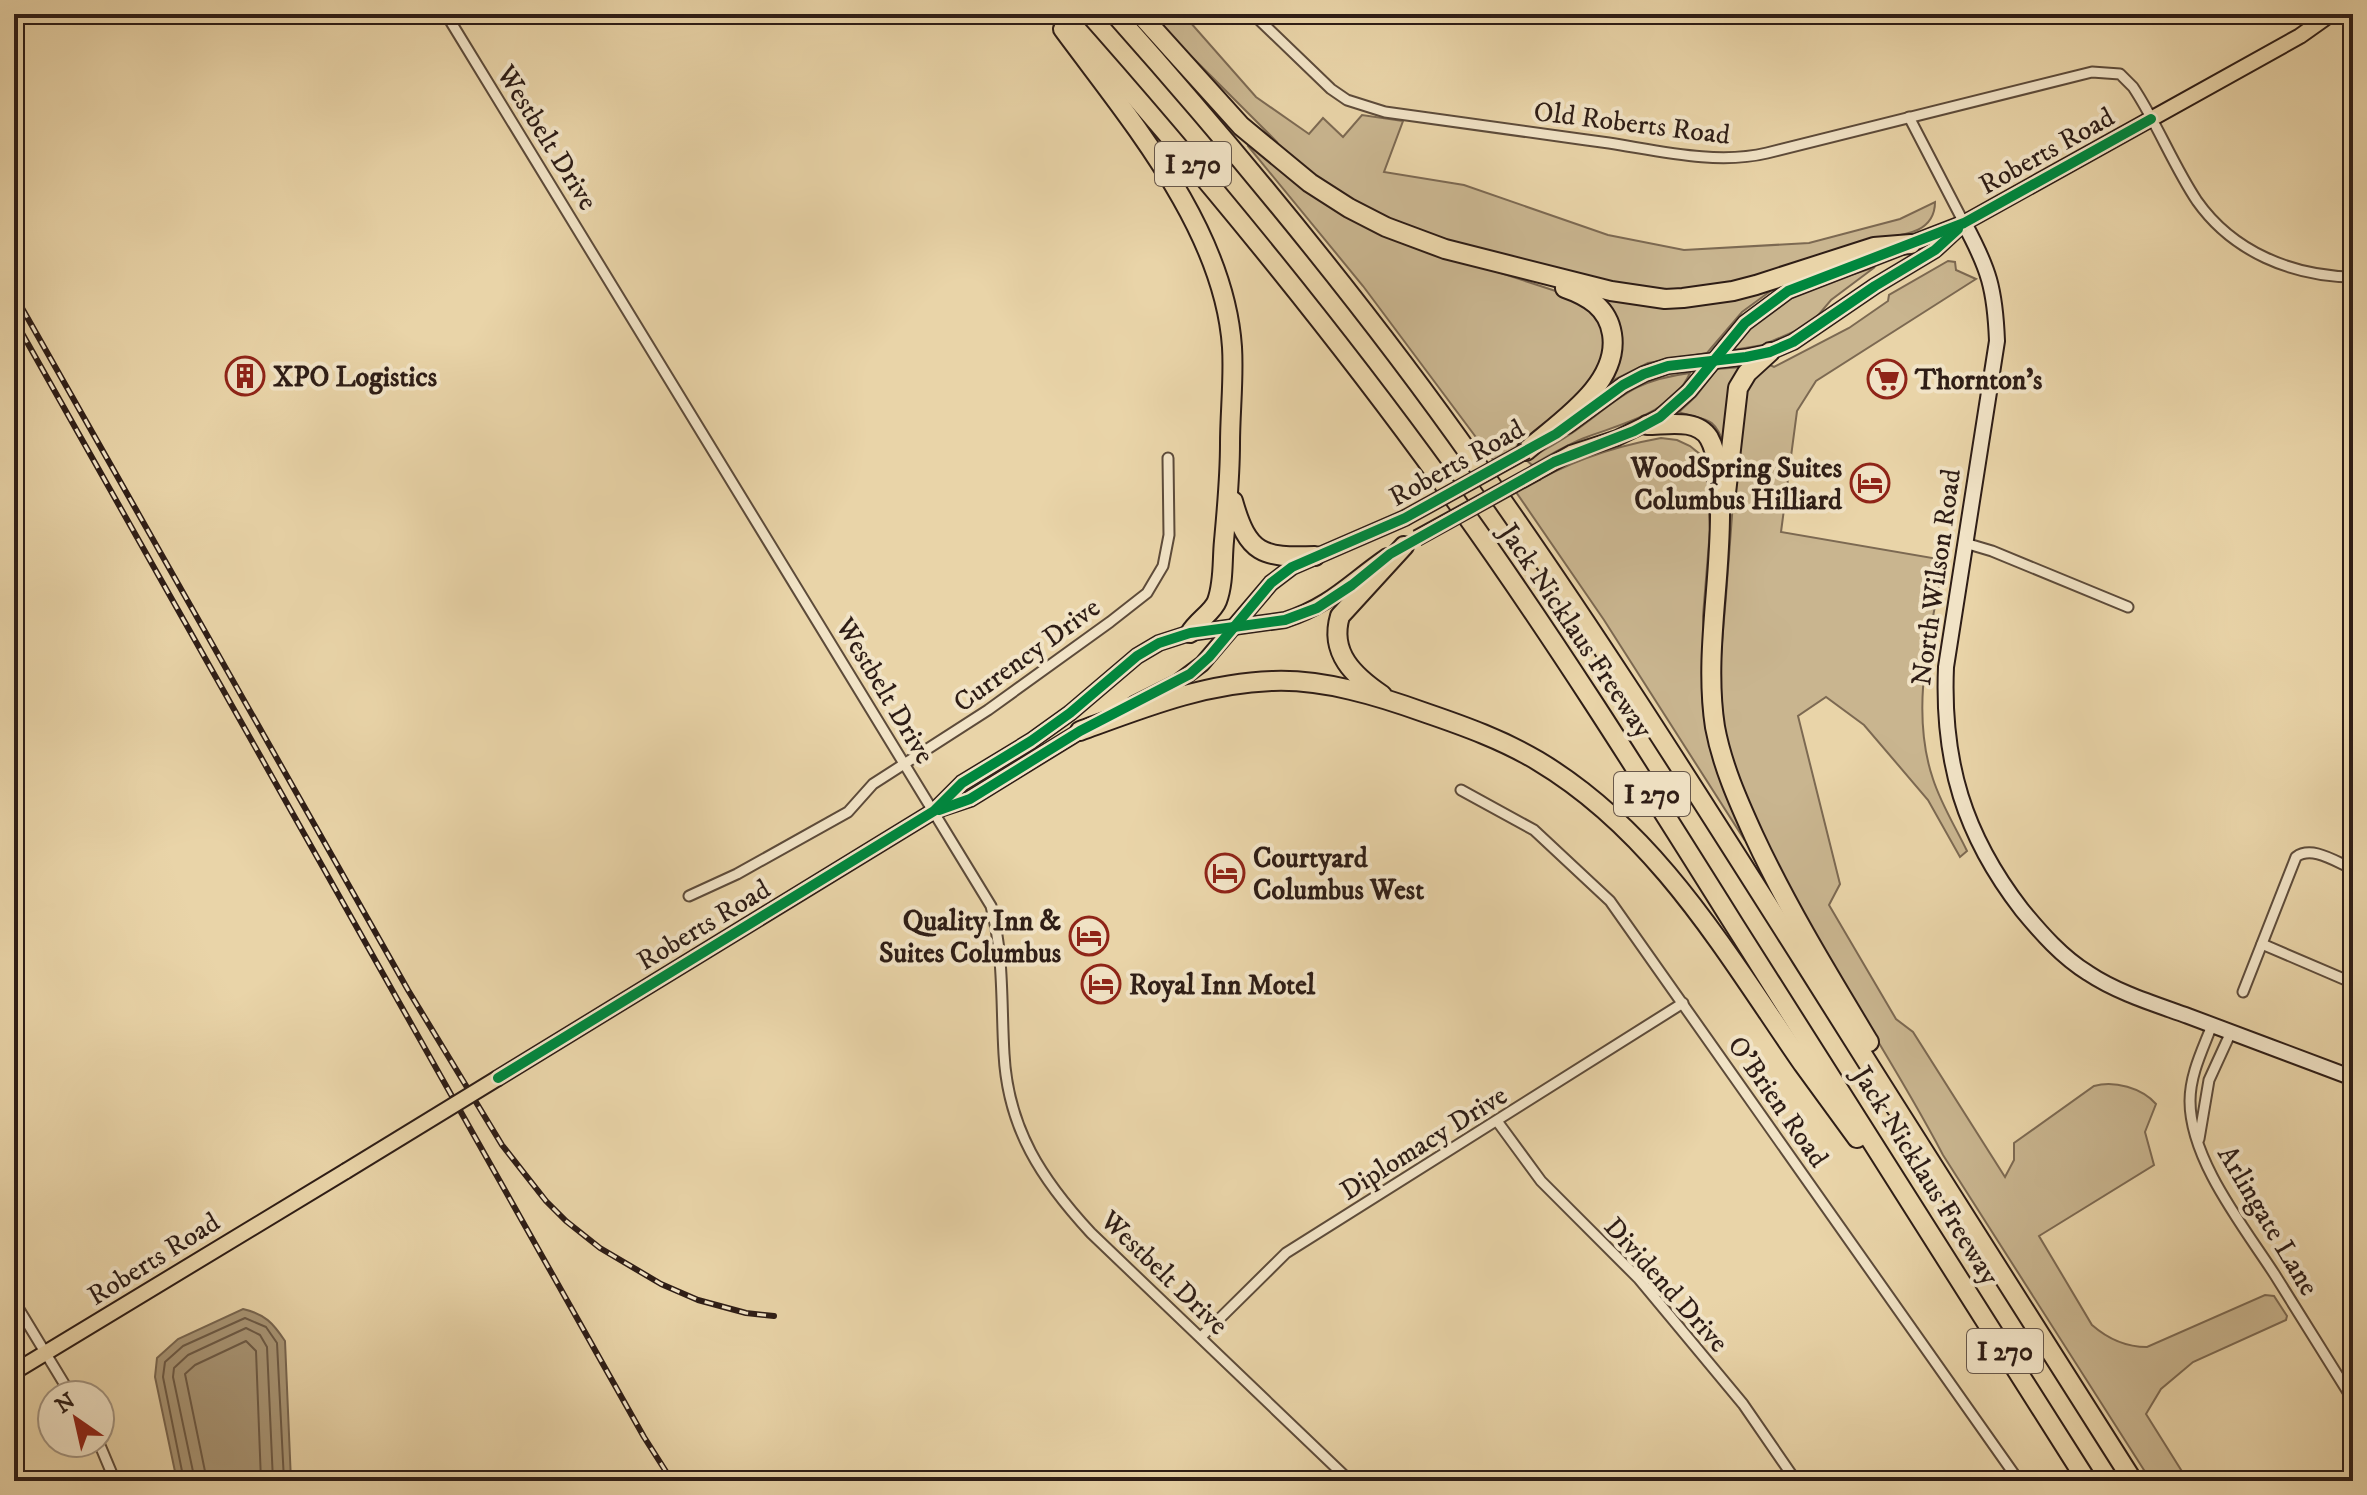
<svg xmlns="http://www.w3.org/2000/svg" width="2367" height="1495" viewBox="0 0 2367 1495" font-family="'IM FELL DW Pica',serif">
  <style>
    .green { fill: #c9b58f; stroke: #7c6952; stroke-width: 2 }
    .water { fill: #a99676; stroke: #786650; stroke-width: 2 }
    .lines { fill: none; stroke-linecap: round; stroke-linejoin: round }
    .shore { stroke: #6c5a46; stroke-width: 2 }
    .street-casing { stroke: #5d4b3a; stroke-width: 13 }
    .secondary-casing { stroke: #2e1d16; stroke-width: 18 }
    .primary-casing { stroke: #2e1d16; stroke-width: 18 }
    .highway-casing { stroke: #2e1d16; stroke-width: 22 }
    .street { stroke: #f1e3c6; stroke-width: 9 }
    .secondary { stroke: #f1e3c6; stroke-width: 14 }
    .primary { stroke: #e9d4a8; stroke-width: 14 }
    .highway { stroke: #e9d4a8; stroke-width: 18 }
    .rail-casing { stroke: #2e1d16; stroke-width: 6 }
    .rail { stroke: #f1e3c6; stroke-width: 3; stroke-dasharray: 9; stroke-linecap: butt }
    .primary-bridge-casing { stroke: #2e1d16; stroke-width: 18; stroke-linecap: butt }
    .primary-bridge { stroke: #e9d4a8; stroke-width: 14 }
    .cycleway-casing { stroke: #f1e3c6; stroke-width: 15 }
    .cycleway { stroke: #00873e; stroke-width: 10 }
    .labels { text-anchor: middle; stroke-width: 8; stroke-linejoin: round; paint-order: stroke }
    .shield { fill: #f1e3c6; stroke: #68584b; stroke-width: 2 }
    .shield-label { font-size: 26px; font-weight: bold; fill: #2e1d16 }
    .street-label { font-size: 28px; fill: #2e1d16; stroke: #f1e3c6 }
    .poi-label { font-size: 28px; font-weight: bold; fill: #2e1d16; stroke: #f1e3c6; text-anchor: start }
  </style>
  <rect width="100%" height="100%" fill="#e9d4a8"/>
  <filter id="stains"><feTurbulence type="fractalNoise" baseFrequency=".0025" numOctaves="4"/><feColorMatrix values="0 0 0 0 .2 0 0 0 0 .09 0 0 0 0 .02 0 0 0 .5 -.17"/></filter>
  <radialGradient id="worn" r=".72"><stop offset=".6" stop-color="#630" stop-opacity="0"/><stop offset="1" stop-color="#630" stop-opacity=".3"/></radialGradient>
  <g class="green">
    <path d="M1149,14H1183L1256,97L1309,134L1323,118L1343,137L1362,115L1403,121L1384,172L1464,185L1608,235L1684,250L1809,243L1900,219L1935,202C1935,231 1907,235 1883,238L1738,284L1669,291L1600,281L1457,243L1393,222L1323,183L1284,155L1277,142Z"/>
    <path d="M1251,143L1293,180L1467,262L1577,298L1592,308L1606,338L1601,368L1578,395L1533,438L1493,460L1363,286L1248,146Z"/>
    <path d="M1948,261L1955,262L1956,270L1976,279L1816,381L1797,411L1781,532L1944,560C1931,630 1909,709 1933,779C1941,804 1956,828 1967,851L1960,857L1928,800L1864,725L1826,697L1798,716L1840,884L1829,905L1896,1019L1913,1032L2005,1177L2014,1160V1143L2094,1086C2114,1080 2142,1088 2156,1104L2145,1132L2154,1165L2039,1236L2092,1325C2108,1339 2125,1347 2147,1347L2265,1295L2274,1296L2287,1316L2286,1320L2193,1362L2161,1389L2146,1414L2188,1481H2151L1943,1155C1889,1052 1822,958 1771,854C1750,809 1726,762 1721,712C1718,674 1723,634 1726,596C1731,534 1735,471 1740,409C1745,388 1752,377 1770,365L1774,367L1849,328L1888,301L1889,295Z"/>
    <path d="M1875,267L1831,300L1815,319L1800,329L1763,345L1733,350C1762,300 1824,284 1875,267Z"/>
    <path d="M1776,287L1742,312L1707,353L1648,363L1608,383L1614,368L1593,291L1616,297Z"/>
    <path d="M1742,367L1724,445C1714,413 1702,421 1679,412L1696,396L1717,369Z"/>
    <path d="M1690,373C1672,413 1624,423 1587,437C1568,444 1550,455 1532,465L1526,460C1543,451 1559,442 1575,431C1620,399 1630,381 1690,373Z"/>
    <path d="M1661,438L1677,440L1690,446L1701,455L1706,466L1710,530L1703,616L1705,686L1748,836L1744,839L1604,620L1516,492C1564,464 1606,448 1661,438Z"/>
  </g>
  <path class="water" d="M243,1309C265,1314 273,1323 285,1341L291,1481H177L155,1377L157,1358L178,1339Z"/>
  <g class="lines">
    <g class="shore">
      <path d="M184,1481L163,1377L165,1362L183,1346L245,1318L266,1327L277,1343L284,1481"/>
      <path d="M195,1481L173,1377L174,1368L188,1355L246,1328L260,1335L267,1347L273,1481"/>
      <path d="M207,1481L185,1374L195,1365L246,1341L256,1351L261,1481"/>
    </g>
    <g class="street-casing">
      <g id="street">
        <path d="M446,14L991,906C1004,955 1001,1003 1004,1054C1008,1129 1042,1180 1091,1233L1350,1481"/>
        <path d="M1253,14L1331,89L1347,100L1385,112C1459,122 1534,133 1609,143C1660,151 1717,165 1767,153L2092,72L2120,74L2133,87C2157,123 2173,165 2197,201C2233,252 2292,276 2353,277"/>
        <path d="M1909,117L1964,223"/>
        <path d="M1965,543L1992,551L2128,607"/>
        <path d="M1461,790L1534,830L1610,901L2019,1481"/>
        <path d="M689,896L737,874L848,812L873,784L988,710L1110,622L1147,593L1163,566L1169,535L1168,458"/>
        <path d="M2262,944L2353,983"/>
        <path d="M2243,992L2296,857C2312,845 2336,862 2353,869"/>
        <path d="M2212,1025C2203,1049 2190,1074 2190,1101C2190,1160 2244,1227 2275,1275C2301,1317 2327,1358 2353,1400"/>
        <path d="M1497,1121L1541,1181L1639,1279L1674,1321L1743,1404L1796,1481"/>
        <path d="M2199,1139L2209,1080L2231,1032"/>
        <path d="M14,1301L71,1395"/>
        <path d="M1201,1337L1286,1253L1683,1003"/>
        <path d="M99,1443L115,1481"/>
      </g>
    </g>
    <g class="secondary-casing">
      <path id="secondary" d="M1964,223C1989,269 1995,289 1997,341L1946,667C1942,762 1964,835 2022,910C2041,933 2062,957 2088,973C2118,993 2155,1004 2188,1016C2243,1037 2298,1057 2353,1078"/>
    </g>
    <g class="primary-casing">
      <g id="primary">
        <path d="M1567,426L1623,385L1644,374L1668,366L1746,357L1770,352L1793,342L1875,286L1935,250L1961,226"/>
        <path d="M1537,472L1571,453L1617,438L1660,417L1689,391L1745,323L1788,291L1964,223L2300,36L2331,14"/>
        <path d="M1134,704L1178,682L1202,664L1271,583L1292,567L1405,518"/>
        <path d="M937,810L970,799L1087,727"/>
        <path d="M498,1078L934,811L962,783L1031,741L1070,713L1137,656L1159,643L1190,633L1285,620C1331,605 1349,582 1387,556"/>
        <path d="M14,1372L346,1171"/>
      </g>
    </g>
    <g class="highway-casing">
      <g id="highway">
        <path d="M1063,14C1197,165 1325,320 1443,483C1547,626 1641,776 1735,926C1853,1111 1970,1296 2087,1481"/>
        <path d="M1115,14C1242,157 1365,306 1475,462C1590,623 1695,790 1801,957C1911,1132 2022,1306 2133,1481"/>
        <path d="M1140,14L1241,126L1310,183L1349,208L1386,227L1445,249L1611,291L1665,299L1683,298L1733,291L1756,285L1874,247L1911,244"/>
        <path d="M1063,29C1130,120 1224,229 1232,347C1234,379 1230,412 1230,444C1230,477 1227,508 1224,541C1222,561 1224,582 1217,601C1213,612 1197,621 1190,633"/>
        <path d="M1647,425C1667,425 1697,418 1709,438C1720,458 1719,487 1720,509C1721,581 1704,656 1715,727C1722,765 1738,801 1754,836C1787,907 1828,974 1869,1042"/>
        <path d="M1526,451C1559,422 1620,384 1612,334C1608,308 1588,296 1565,288"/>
        <path d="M1726,493L1738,388L1747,373L1770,352"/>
        <path d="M1233,501C1248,554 1262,558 1315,556"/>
        <path d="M1382,695C1354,676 1329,653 1340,616L1404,546"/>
        <path d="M1080,731C1143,708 1205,683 1273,681C1323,679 1379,696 1426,713C1464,726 1503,740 1538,761C1657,832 1726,953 1803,1064C1821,1089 1839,1113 1857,1138"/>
      </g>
    </g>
    <use href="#street" class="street"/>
    <use href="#secondary" class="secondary"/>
    <use href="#primary" class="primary"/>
    <use href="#highway" class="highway"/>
    <g class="rail-casing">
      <g id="rail">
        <path d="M14,294L408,990L502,1145L546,1201L566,1221L600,1248L661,1284L698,1300L746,1313L774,1316"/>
        <path d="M14,319L644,1437L672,1481"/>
      </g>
    </g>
    <use href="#rail" class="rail"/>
    <g class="primary-bridge-casing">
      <g id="primary-bridge">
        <path d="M1405,518L1526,451"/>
        <path d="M1417,538L1537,472"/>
        <path d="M346,1171L498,1078"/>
      </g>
    </g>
    <use href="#primary-bridge" class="primary-bridge"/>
    <g class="cycleway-casing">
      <g id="cycleway">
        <path d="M939,810L970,799L1080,731L1190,674L1209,657L1271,583L1292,567L1405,518L1556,434L1623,385L1644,374L1668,366L1746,357L1770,352L1793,342L1875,286L1935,250L1958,229"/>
        <path d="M498,1078L934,811L962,783L1031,741L1070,713L1137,656L1159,643L1190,633L1285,620L1317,608L1352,585L1390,554L1554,462L1634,431L1660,417L1689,391L1745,323L1788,291L1964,223L2151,119"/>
      </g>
    </g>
    <use href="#cycleway" class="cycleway"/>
  </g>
  <defs>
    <g id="building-ring" transform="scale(2)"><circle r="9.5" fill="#f1e3c6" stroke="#8f2418" stroke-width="1.5"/><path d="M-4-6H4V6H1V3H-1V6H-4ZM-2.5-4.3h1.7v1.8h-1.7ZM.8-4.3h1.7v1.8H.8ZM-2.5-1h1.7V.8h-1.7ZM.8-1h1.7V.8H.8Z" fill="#8f2418"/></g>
    <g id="supermarket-ring" transform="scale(2)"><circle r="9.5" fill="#f1e3c6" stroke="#8f2418" stroke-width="1.5"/><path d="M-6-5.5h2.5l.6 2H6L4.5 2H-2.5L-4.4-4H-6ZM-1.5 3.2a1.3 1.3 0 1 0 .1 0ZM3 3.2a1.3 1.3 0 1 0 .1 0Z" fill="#8f2418"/></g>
    <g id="hotel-ring" transform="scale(2)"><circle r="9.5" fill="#f1e3c6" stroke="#8f2418" stroke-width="1.5"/><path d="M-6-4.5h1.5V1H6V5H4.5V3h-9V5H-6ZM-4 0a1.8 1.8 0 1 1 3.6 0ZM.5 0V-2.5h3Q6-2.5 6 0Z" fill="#8f2418"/></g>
  </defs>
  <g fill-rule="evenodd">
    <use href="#building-ring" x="245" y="376"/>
    <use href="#supermarket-ring" x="1887" y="379"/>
    <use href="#hotel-ring" x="1870" y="483"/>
    <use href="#hotel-ring" x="1225" y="873"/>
    <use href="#hotel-ring" x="1089" y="936"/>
    <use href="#hotel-ring" x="1101" y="984"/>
  </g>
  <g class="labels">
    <g class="shield">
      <rect x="1155" y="142" width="76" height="44" rx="6"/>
      <rect x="1614" y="772" width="76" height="44" rx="6"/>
      <rect x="1967" y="1329" width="76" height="44" rx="6"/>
    </g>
    <g class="shield-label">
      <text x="1193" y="173">I 270</text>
      <text x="1652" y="803">I 270</text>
      <text x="2005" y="1360">I 270</text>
    </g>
    <g class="street-label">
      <text transform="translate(1632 122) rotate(7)" y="10">Old Roberts Road</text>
      <text transform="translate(548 137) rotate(58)" y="10">Westbelt Drive</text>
      <text transform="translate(2046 150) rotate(-29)" y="10">Roberts Road</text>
      <text transform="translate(1456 462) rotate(-29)" y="10">Roberts Road</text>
      <text transform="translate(1935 577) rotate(-82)" y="10">North Wilson Road</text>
      <text transform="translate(1577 630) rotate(56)" y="10">Jack Nicklaus Freeway</text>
      <text transform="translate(1026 654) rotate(-36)" y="10">Currency Drive</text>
      <text transform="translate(886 690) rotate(59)" y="10">Westbelt Drive</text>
      <text transform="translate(703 924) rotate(-31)" y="10">Roberts Road</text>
      <text transform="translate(1779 1101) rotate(55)" y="10">O'Brien Road</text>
      <text transform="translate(1423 1142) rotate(-32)" y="10">Diplomacy Drive</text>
      <text transform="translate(1927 1175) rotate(58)" y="10">Jack Nicklaus Freeway</text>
      <text transform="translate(2269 1220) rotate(59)" y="10">Arlingate Lane</text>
      <text transform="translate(153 1258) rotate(-32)" y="10">Roberts Road</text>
      <text transform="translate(1165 1272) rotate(44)" y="10">Westbelt Drive</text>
      <text transform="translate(1667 1284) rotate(48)" y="10">Dividend Drive</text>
    </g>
    <g class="poi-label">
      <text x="273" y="386">XPO Logistics</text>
      <text x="1915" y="389">Thornton's</text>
      <text x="1842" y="477" text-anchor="end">WoodSpring Suites<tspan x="1842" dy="32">Columbus Hilliard</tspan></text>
      <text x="1253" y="867">Courtyard<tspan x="1253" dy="32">Columbus West</tspan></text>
      <text x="1061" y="930" text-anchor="end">Quality Inn &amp;<tspan x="1061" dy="32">Suites Columbus</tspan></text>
      <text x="1129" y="994">Royal Inn Motel</text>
    </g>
  </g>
  <rect width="2367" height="1495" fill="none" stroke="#e9d4a8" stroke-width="48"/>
  <rect x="16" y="16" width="2335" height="1463" fill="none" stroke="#2e1d16" stroke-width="4"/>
  <rect x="24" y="24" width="2319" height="1447" fill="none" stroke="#2e1d16" stroke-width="2"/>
  <g transform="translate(76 1419) rotate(326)"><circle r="38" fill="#f1e3c6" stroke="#a39480" stroke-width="2"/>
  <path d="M0-6L14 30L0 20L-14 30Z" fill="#8f2418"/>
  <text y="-12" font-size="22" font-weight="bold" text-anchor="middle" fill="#2e1d16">N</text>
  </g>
  <rect width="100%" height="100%" filter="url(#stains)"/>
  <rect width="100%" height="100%" fill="url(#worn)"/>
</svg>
